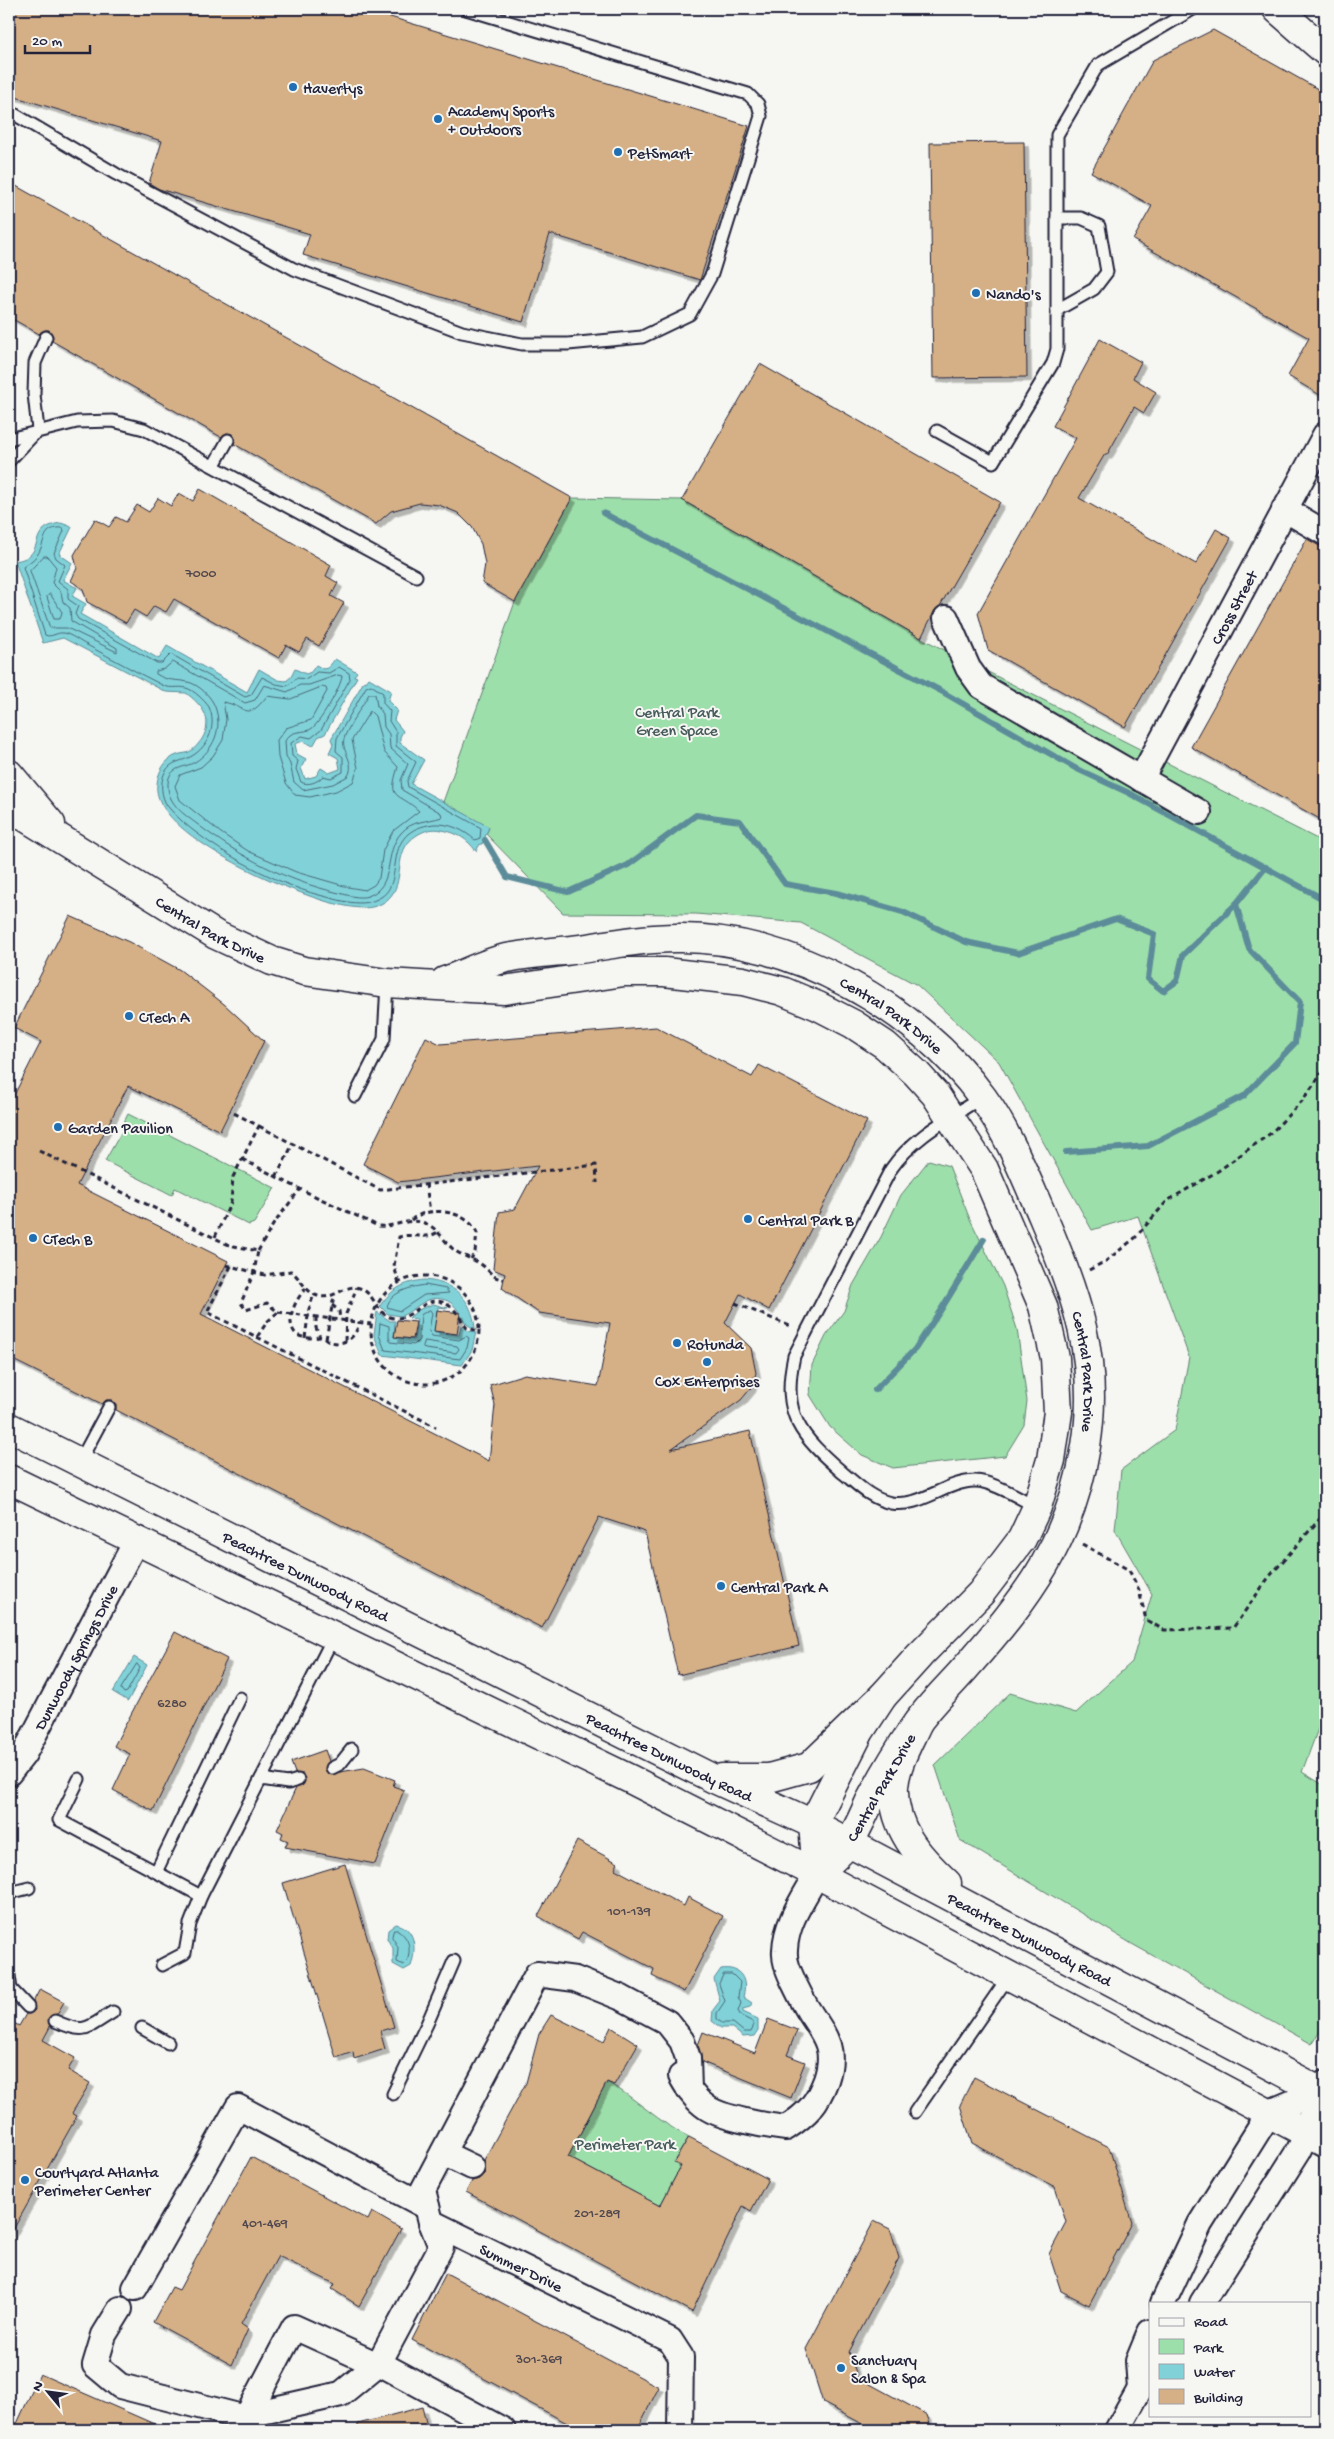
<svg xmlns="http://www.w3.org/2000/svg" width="1334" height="2439" viewBox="0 0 1334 2439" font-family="'Gochi Hand',sans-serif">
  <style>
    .green { fill: #9ddfaa; stroke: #608072 }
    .water { fill: #81d2d8; stroke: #5b8c99 }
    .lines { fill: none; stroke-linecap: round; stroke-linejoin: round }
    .shore { stroke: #48687a; stroke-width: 1 }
    .stream { stroke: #5b8c99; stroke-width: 6 }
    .building { fill: #d5b086; stroke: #22223b; filter: url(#shadow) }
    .service-casing { stroke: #22223b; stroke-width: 15 }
    .minor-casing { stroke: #22223b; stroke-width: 28 }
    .tertiary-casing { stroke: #22223b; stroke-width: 31 }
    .secondary-casing { stroke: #22223b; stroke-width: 31 }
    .path { stroke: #22223b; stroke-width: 3; stroke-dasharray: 5 4; stroke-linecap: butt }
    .service { stroke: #f6f6f2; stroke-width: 11 }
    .minor { stroke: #f6f6f2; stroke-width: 24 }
    .tertiary { stroke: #f6f6f2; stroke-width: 28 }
    .secondary { stroke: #f6f6f2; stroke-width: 28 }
    .poi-dot { fill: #1f6fb2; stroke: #f6f6f2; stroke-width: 2 }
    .labels { text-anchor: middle; stroke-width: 4; stroke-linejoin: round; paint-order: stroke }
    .number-label { font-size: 14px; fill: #4f464e }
    .poi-label { font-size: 16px; fill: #22223b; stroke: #f6f6f2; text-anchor: start }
    .street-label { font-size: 16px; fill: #22223b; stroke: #f6f6f2 }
    .park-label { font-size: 16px; fill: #475b5c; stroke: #f6f6f2 }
  </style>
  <defs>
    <filter id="shadow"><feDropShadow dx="4.5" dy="4.5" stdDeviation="0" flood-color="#0004"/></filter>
  </defs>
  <rect width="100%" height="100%" fill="#f6f6f2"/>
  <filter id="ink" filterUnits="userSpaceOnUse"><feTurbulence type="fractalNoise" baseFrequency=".02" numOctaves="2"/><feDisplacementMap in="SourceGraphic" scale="10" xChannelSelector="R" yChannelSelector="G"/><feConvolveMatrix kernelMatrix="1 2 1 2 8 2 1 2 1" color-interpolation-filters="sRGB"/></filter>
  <g filter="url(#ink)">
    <g class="green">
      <path d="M572,498L682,500L921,638L1325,843V1710L1302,1772L1325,1786V2023L1312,2044L1132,1944L960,1840L935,1765L1010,1693L1076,1713L1132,1662L1152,1594L1115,1530L1121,1470L1175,1430L1189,1357L1138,1216L1092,1230L999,1062L917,985L801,923L696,914L563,913L486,834L489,828L443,802L515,602Z"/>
      <path d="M128,1114L275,1188L254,1223L249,1225L175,1188L172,1195L105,1161L126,1124L124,1122Z"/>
      <path d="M929,1160L949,1166L969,1217L1003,1286L1017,1329L1027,1401L1024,1425L1005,1456L893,1468L862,1455L830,1427L810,1395L812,1365L826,1336L844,1311L853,1285L881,1237L901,1195Z"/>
      <path d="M607,2082C636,2098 659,2123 689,2137L674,2161L681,2166L660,2206L568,2157Z"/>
    </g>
    <g class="water">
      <path d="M61,523L72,527L59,554L72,563L63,580L77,588L72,596L86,604L80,614L159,659L167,646L247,692L259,669L278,680L286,681L291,677L295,669L306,674L311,672L316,665L323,669L328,668L335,659L357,672L354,676L357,677L325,734L318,737L313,746L303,741L295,744L297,754L306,759L301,768L305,779L316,776L321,768L329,773L340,769L338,758L329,753L333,744L331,739L364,681L366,682L369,678L391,691L388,701L397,710L394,720L403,731L400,737V743L424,760L411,784L489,827L482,844H480L476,851C467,839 458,833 442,830C433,828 425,830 417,835C390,852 408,882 387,900C371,913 350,907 332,903C292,893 150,834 157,784C158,772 165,759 177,755C181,753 185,754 189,752C194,750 199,743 202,739C214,719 202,705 186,693L166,692L63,638L43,643L15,561C49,556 24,528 61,523Z"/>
      <path d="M424,1280C453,1282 472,1298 475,1328C462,1327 461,1307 448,1301C427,1292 418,1309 401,1316L388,1314L380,1306C391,1289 405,1282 424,1280Z"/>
      <path d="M433,1304L448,1308L438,1307L435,1332L459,1335L461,1325L468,1331L476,1332L472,1350L462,1365L382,1355L374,1335L377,1312L390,1321H395L394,1337L414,1340L417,1319L409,1318L418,1310Z"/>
      <path d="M134,1657L147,1665L128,1701L113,1692Z"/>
      <path d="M396,1924C417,1928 416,1951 411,1966L404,1970L393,1964V1948L387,1939L388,1930Z"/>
      <path d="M721,1969C741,1966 748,1980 743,1997L752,2003L750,2007L743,2009V2012L758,2019V2030L754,2036L743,2037L732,2028H721L712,2021L713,2010L720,2001L714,1979Z"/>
    </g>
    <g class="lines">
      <g class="shore">
        <path d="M63,528L64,531L54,553L56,558L65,565L58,581L68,589V599L78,606L75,614L78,619L157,663H162L171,654L245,697L251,695L262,677L276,684L287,686L297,678L307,679L317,672L329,673L339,667L349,673L350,679L321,730L311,738L302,736L291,743L292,756L298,761L296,769L301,782C308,786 318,782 323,776L331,778L343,772V757L336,751L337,738L366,687L371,685L383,693V703L390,711L389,721L396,732V746L416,762L407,781L408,787L481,828L480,838L475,840C464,830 449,823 434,824C378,831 407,881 381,897C362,909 340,900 319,895C276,884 199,843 170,809C162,801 160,787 163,777C169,760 180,763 192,756C209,746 217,725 209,707C205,701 194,690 186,688C179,686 171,689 164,686C138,673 113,659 87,645C80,642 71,634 63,633C57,632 51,638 45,635L23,567C28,563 34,560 38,554C46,541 42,526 63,528Z"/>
        <path d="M44,556H47L56,567L52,583L61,592L63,602L70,608L71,621L117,648V652L67,628H50L30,571Z"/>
        <path d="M50,594L62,612L60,619H54L47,597Z"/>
        <path d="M173,662L245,703L255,700L264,685L287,692L300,685H309L338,675L342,676C342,685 318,728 309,730C300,733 291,730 285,741L286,756L290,764L294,782L303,790L333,784L348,776C356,762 341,752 344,739C346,730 364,703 369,694H375L377,706L383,714L384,727L389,734L390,748L408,764L401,780L402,790L441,813L442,817C427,822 412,820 401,833C383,853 396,886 368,896C360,899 347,895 339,893C287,881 240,857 197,824C185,815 169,805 168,787C167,766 183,769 195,762C214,750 223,728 215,707C212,697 198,684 188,682C174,679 169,682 156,674V671L164,669Z"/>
        <path d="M322,687L326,688L327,691L311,720L286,728L277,740L278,757L286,783L295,795L310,797L336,791L353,782L358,768L352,740L370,711L375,716L384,752L398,767C387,802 398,791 419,811L393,831L383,850L379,878L374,885L365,890L348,887L296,872L248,851L221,833L180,800L175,786L180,775L201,767L213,756L223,740L226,719L223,702C247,706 246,723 267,696L290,699Z"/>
        <path d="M425,1285L446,1289L449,1293L424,1295L400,1311L387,1307C390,1292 411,1287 425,1285Z"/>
        <path d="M430,1310L432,1313L429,1331L432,1336L459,1340L466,1336L469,1338L467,1348L460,1359L385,1350L379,1335L380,1323L389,1326V1337L391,1342L414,1345L419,1340L421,1315Z"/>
        <path d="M425,1341L457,1346L459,1349L456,1353L425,1349L423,1347Z"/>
        <path d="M137,1664L140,1668L127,1692L124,1693L121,1689Z"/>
        <path d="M394,1930H398C410,1939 411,1949 407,1962L404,1965L397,1962L398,1947L392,1937Z"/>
        <path d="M724,1974H732L740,1982L738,1997L741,2003L738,2011L741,2016L753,2022V2028L751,2032H744L733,2023H722L717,2019V2013L725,2001L719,1984Z"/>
      </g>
      <g class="stream">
        <path d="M603,513L939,690L1075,768L1129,793L1325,900"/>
        <path d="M485,840L507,877L568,892L628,865L696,815L740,821L785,884L836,893L903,912L966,942L1018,953L1116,919L1154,934L1148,979L1163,991L1177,981L1183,955L1236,904"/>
        <path d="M1066,1152L1148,1146L1244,1096L1295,1043L1300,1002L1249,949L1236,904L1266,867"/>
        <path d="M875,1390L915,1349L942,1308L984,1239"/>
      </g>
    </g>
    <g class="building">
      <path d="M9,9H364L749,126L700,280L550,234L523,322L303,255L310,234L159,189L149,183L162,141L9,95Z"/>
      <path d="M1213,30L1325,93V398L1288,376L1309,338L1133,240L1152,206L1091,172L1153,60Z"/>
      <path d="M1024,142L1027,377L933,378L930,143Z"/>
      <path d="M9,182L572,498L515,602L482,583L485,564L481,544L472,527L458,513L439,505L420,503L391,511L376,524L234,444L235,439L232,434L227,433L221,437L52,341L53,336L49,330H45L39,334L9,317Z"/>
      <path d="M1100,339L1141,362L1133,378L1156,392L1144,413L1134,407L1107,455L1105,454L1079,498L1196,564L1216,529L1231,538L1125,727L988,650L978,613L1076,438L1053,426Z"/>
      <path d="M760,364L1000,502L940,606L935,610L921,638L682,500Z"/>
      <path d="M200,489L331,565L326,576L338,583L331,596L344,603L319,646L307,639L299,652L286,645L279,658L174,599L166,612L154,606L146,617L134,610L126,623L87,602L83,589L71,581L77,568L74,555L95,519L109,527L116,517L126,522L137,505L149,512L158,498L171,506L179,493L193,501Z"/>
      <path d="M1307,539L1325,549V822L1191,747Z"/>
      <path d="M70,916L129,942L180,970L224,1004L264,1041L220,1131L128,1086L77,1185L228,1261L201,1314L489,1461L495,1405L490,1385L525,1374L598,1386L610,1323L539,1313L502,1288L505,1274L493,1269L499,1212L515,1209L538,1166L398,1182L363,1164L426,1037L440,1044L656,1027L752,1077L759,1065L867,1121L769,1310L740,1294L725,1323L751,1348L756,1373L751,1388L741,1400L671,1449L750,1431L799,1646L678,1675L645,1532L599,1517L542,1628L116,1410V1404L112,1400H106L102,1404L9,1358V1105L41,1042L14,1028Z"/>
      <path d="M437,1310L460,1313L457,1334L434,1331Z"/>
      <path d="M397,1320L416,1322L413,1339L394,1337Z"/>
      <path d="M175,1632L227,1659L153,1811L113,1790L130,1754L114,1746Z"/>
      <path d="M325,1750L329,1761L325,1768L328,1774L364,1768L395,1780L393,1786L404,1790L375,1864L285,1847L288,1841L281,1838L283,1833L277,1830L296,1788L303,1785L305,1781L303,1774L295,1773L291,1762Z"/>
      <path d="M577,1841L618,1863L615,1869L684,1906L688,1897L723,1916L684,1992L652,1976L654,1969L582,1932L578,1939L538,1916Z"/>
      <path d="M345,1864L394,2027L380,2031L385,2049L354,2059L353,2052L336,2058L283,1883Z"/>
      <path d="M40,1989L64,2002L57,2014L48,2018L50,2027L43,2040L75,2058L68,2070L90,2083L72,2113L77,2116L9,2237V2020L19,2026L26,2014H30L35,2010L33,2002Z"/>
      <path d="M551,2015L604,2041L611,2027L638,2044L614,2085L607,2082L568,2157L660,2206L681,2166L674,2162L689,2137L768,2179L751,2211L743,2206L692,2312L466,2192L472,2181L479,2179L485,2173L484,2160L526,2083L539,2034Z"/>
      <path d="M768,2019L797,2030L787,2055L805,2062L791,2098L702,2062L698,2045L703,2032L755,2053Z"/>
      <path d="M974,2077L1109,2147L1132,2223L1089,2305L1061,2291L1049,2254L1066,2222L1055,2187L972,2143L960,2105Z"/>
      <path d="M251,2157L368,2220L372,2212L401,2229L359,2306L332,2289L335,2284L278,2256L241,2324L248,2329L232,2365L153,2322L172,2287L179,2290Z"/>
      <path d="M874,2221L890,2229L899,2258L849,2352L857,2377L927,2415L932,2430H874L823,2403L806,2349Z"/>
      <path d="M446,2273L659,2387L637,2430H580L412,2340Z"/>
      <path d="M40,2374L168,2430H14Z"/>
      <path d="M422,2407L428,2430H358V2424Z"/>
    </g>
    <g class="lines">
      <g class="service-casing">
        <g id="service">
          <path d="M9,111L116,174L294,269L462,332L522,344H568L642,337L690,314L712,274L761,116L758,104L748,94L466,9"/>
          <path d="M1057,218H1081L1099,226L1107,272L1094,289L1057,310"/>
          <path d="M937,431L993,462L1053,363L1057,349V135L1098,65L1193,9"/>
          <path d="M9,439L77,422L113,421L144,429L416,576"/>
          <path d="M9,461L38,430L34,394L35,363L46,337"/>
          <path d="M214,465L228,440"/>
          <path d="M355,1096L384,1039L387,983"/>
          <path d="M982,1097C950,1118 913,1137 891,1169L794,1356C781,1416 801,1436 843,1473C858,1485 871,1499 891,1503C920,1508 945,1482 974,1481C991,1480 1021,1499 1037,1507"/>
          <path d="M80,1461L109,1407"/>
          <path d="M332,1768L340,1764L352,1749"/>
          <path d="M79,1779L59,1820L201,1896"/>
          <path d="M261,1779L288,1783L298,1780"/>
          <path d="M156,1872L240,1698"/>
          <path d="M9,1893L29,1888"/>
          <path d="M162,1965L185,1953L190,1924L201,1896L334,1636"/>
          <path d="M9,1976L11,1989L28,2007"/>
          <path d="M55,2021C86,2035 87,2028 113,2012"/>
          <path d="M142,2028L168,2043"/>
          <path d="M393,2094L427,2024L454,1961"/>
          <path d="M915,2112L1009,1976"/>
        </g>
      </g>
      <g class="minor-casing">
        <g id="minor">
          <path d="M1284,509L1325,533"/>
          <path d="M946,618L968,668L981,686L1199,812"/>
          <path id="s1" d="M1141,779L1325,435"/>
          <path id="s2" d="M9,1773L24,1754L137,1539"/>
          <path d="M681,2076C688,2088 694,2099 706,2107C721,2118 767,2126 786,2128C807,2114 817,2104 826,2080C836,2050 826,2037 810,2013C804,2004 799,1993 794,1983C789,1972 784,1962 785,1950C786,1922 804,1898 817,1874"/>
          <path d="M443,2153L472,2167"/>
          <path id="s3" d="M431,2222L670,2340L681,2357L680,2430"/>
          <path d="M135,2288L238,2107L427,2207"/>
          <path d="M1163,2303L1200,2224L1270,2112L1319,2091"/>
          <path d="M1202,2303L1299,2150C1310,2129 1311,2102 1325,2083"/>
          <path d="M120,2309L104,2335L95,2365L120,2386L246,2418L266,2411L341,2394L379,2363L441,2247L431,2222L423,2190L537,1974L575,1979L622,1998L667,2022L682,2041L688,2058L689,2090"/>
          <path d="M379,2363L503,2430"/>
          <path d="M1140,2389L1138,2361L1150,2332"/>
          <path d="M246,2418L294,2327L378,2365"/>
          <path d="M1117,2430L1140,2389L1150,2379"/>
        </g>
      </g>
      <g class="tertiary-casing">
        <g id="tertiary">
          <path d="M9,774L51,824"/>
          <path id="s4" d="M9,807L216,935L272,961L304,971L387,983L504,990L624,972H664L743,981L782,991L818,1006L853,1024L885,1045L916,1073L935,1094L984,1169L1043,1306L1055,1358L1058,1412L1051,1460L1037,1507L1022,1539L981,1593L920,1655L883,1696L860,1731L813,1824L817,1874"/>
          <path id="s5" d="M445,981C465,974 486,962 507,958C531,953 557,952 581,949C613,944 645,938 677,938C789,936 918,1007 983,1098C1009,1134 1025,1176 1043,1217C1076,1294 1100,1360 1086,1446C1071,1540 1029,1596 968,1665C951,1685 930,1704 915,1726C898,1751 883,1776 869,1803C863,1816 857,1831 849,1842C840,1854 827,1864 817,1874"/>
        </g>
      </g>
      <g class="secondary-casing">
        <g id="secondary">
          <path d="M1277,9L1325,51"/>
          <path id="s6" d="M9,1427L712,1778L813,1824L1325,2094"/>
          <path d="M9,1479L630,1779L817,1874L1325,2143"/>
          <path d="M918,1722C909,1742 896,1764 894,1786C892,1828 919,1857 947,1883"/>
          <path d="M722,1778H769L809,1767L883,1696"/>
        </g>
      </g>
      <g class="path">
        <path d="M259,1126L380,1190L596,1165L597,1183"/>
        <path d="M39,1151L229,1245L258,1251L254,1272L241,1303L246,1310L267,1303L278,1312L267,1322L257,1337"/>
        <path d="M242,1159L300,1189"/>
        <path d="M276,1177L293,1144"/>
        <path d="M426,1184L430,1212"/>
        <path d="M411,1220C429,1205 467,1210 477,1233L475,1252L471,1259"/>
        <path d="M215,1237L231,1202L233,1177L259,1126L230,1111"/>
        <path d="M258,1251L273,1225L300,1189L378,1226C396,1228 409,1216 427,1224C438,1229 443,1240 452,1248C460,1256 473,1258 482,1265C490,1271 493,1279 504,1279"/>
        <path d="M226,1265L265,1275L291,1271C300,1278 305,1290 315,1295C334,1303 345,1281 362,1289C377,1297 377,1317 395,1318C416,1320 427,1288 451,1307C458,1312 461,1321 467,1328L479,1331"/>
        <path d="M231,1266L207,1312L436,1427"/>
        <path d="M1089,1270L1106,1261L1135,1238L1167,1201L1218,1171L1271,1133L1302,1101L1325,1069"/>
        <circle cx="425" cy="1330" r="54"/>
        <path d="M399,1283L394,1266L399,1237C414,1232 424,1241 438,1232"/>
        <path d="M306,1288C296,1299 283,1322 297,1335C306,1339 311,1338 320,1337C324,1337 327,1340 331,1342C346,1346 357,1336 359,1322"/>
        <path d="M735,1303L790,1326"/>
        <path d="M332,1305L339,1311L340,1320"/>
        <path d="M278,1312L371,1324"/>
        <path d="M316,1317V1328L320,1337"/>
        <path d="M305,1338L309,1309L314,1294"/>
        <path d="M326,1339L334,1296"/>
        <path d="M345,1341L346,1314L357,1287"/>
        <path d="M1082,1544L1129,1570L1139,1590L1146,1620L1164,1630L1233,1628L1269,1577L1325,1513"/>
      </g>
      <use href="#service" class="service"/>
      <use href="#minor" class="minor"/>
      <use href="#tertiary" class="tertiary"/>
      <use href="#secondary" class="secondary"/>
    </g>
  </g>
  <g class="poi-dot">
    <circle cx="293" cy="87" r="5"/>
    <circle cx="438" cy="119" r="5"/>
    <circle cx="618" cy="152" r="5"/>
    <circle cx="976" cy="293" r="5"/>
    <circle cx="129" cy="1016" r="5"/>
    <circle cx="58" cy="1127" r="5"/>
    <circle cx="748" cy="1219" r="5"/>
    <circle cx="33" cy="1238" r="5"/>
    <circle cx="677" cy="1343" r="5"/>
    <circle cx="707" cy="1362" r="5"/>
    <circle cx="721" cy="1586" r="5"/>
    <circle cx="25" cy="2180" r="5"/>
    <circle cx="841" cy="2368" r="5"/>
  </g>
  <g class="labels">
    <g class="number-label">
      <text x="201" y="577">7000</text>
      <text x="172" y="1707">6280</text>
      <text x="629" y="1915">101-139</text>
      <text x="597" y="2217">201-289</text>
      <text x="265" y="2227">401-469</text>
      <text x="539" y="2363">301-369</text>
    </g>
    <g class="poi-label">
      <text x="303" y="93">Havertys</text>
      <text x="448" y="116">Academy Sports<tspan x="448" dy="18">+ Outdoors</tspan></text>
      <text x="628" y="158">PetSmart</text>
      <text x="986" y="299">Nando's</text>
      <text x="139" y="1022">CTech A</text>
      <text x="68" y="1133">Garden Pavilion</text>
      <text x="758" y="1225">Central Park B</text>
      <text x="43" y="1244">CTech B</text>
      <text x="687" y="1349">Rotunda</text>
      <text x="707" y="1386" text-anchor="middle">Cox Enterprises</text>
      <text x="731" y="1592">Central Park A</text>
      <text x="35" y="2177">Courtyard Atlanta<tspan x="35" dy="18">Perimeter Center</tspan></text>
      <text x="851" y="2365">Sanctuary<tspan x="851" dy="18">Salon &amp; Spa</tspan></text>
    </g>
    <g class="street-label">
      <text dy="6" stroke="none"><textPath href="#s1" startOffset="195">Cross Street</textPath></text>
      <text dy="6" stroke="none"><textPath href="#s4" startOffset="236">Central Park Drive</textPath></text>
      <text dy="6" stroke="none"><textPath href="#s5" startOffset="470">Central Park Drive</textPath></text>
      <text dy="6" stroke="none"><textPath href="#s5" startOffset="890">Central Park Drive</textPath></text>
      <text dy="6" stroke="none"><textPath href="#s6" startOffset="332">Peachtree Dunwoody Road</textPath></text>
      <text dy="6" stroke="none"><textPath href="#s2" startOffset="134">Dunwoody Springs Drive</textPath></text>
      <text dy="6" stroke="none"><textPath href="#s6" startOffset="738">Peachtree Dunwoody Road</textPath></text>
      <text transform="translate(880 1787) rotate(-60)" y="6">Central Park Drive</text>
      <text dy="6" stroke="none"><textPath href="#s6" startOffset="1142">Peachtree Dunwoody Road</textPath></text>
      <text dy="6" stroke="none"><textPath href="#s3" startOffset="101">Summer Drive</textPath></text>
    </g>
    <g class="park-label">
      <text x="677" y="717">Central Park<tspan x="677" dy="18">Green Space</tspan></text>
      <text x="625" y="2149">Perimeter Park</text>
    </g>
  </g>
  <rect width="1334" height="2439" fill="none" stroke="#f6f6f2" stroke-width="30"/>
  <rect x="15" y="15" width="1304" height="2409" fill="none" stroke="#22223b" stroke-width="2" filter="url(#ink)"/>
  <rect x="1149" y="2302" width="162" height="115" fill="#f6f6f2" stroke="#a1a1a9"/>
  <rect x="1159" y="2318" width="25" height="8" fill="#f6f6f2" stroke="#a1a1a9"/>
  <text x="1194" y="2326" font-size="15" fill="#22223b">Road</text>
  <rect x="1159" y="2339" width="25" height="15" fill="#9ddfaa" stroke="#a1a1a9"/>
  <text x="1194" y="2352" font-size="15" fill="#22223b">Park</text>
  <rect x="1159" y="2364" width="25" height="15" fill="#81d2d8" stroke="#a1a1a9"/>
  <text x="1194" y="2376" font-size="15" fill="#22223b">Water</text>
  <rect x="1159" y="2389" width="25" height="15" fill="#d5b086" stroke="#a1a1a9"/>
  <text x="1194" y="2402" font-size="15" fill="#22223b">Building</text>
  <g transform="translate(48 2392) rotate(299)" stroke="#f6f6f2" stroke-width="4" paint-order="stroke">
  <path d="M0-4L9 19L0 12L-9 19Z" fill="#22223b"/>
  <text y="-8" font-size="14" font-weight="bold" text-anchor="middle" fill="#22223b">N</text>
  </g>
  <path d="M25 45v8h65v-8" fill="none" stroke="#22223b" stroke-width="2.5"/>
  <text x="32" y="45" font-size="15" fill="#22223b" stroke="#f6f6f2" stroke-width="4" paint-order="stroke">20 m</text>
</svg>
